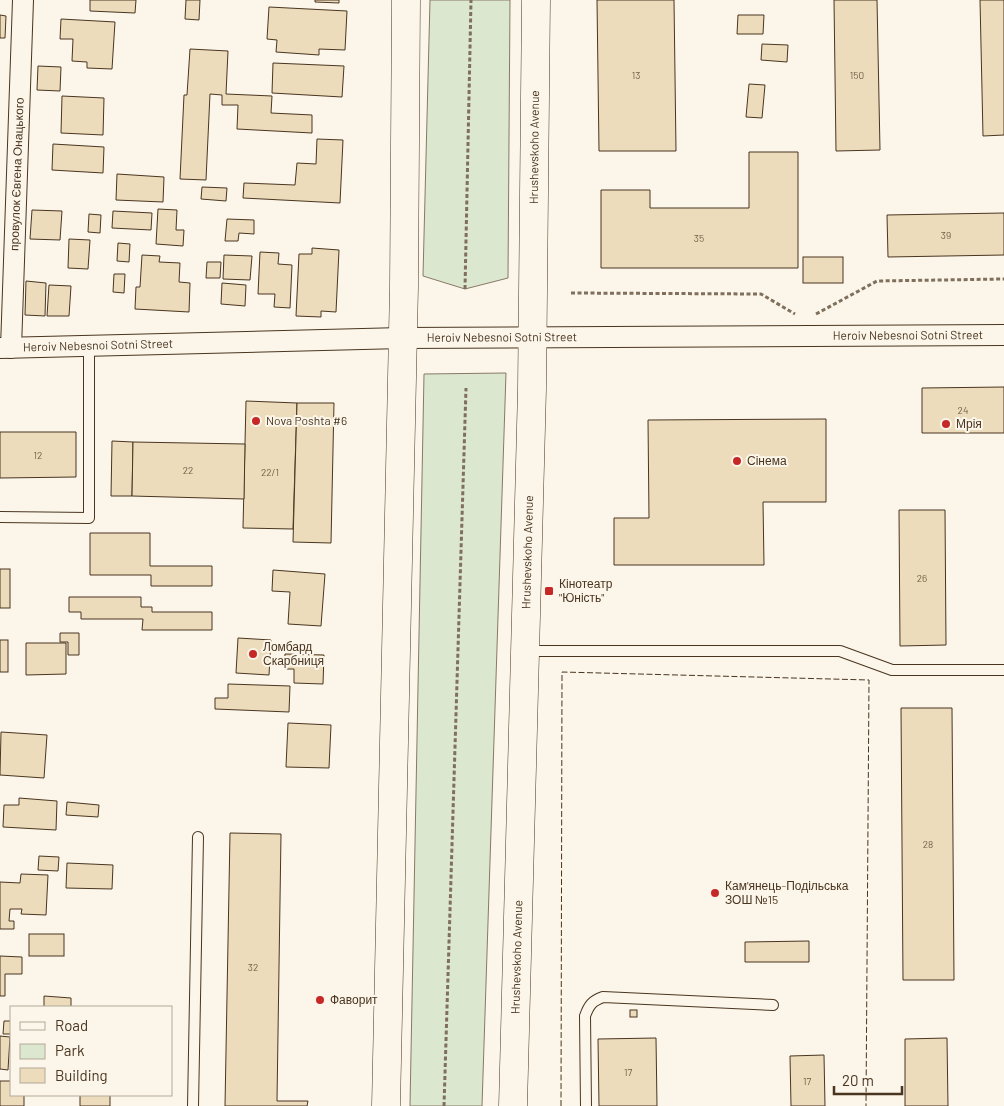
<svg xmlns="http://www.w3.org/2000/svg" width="1004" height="1106" viewBox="0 0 1004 1106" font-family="Barlow,sans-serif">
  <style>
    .green { fill: #dce7d0; stroke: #887966 }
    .building { fill: #ecdcbc; stroke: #4a3520 }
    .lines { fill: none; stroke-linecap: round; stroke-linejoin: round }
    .lane-casing { stroke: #4a3520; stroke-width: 12 }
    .street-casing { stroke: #4a3520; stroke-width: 22 }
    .secondary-casing { stroke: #4a3520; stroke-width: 29 }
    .path { stroke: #7f6f5c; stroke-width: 3; stroke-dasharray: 4 2.5; stroke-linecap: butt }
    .lane { stroke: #fbf6e9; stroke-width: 10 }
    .street { stroke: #fbf6e9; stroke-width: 20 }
    .secondary { stroke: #fbf6e9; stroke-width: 28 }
    .fence { stroke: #4a3520; stroke-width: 1; stroke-dasharray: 6 2.5; stroke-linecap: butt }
    .poi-dot { fill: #c62828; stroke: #fbf6e9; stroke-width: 2 }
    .labels { text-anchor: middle; stroke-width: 4; stroke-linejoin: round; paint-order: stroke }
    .number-label { font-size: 10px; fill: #725f47 }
    .street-label { font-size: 12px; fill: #4a3520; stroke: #fbf6e9 }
    .poi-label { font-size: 12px; fill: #4a3520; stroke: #fbf6e9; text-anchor: start }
  </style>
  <rect width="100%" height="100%" fill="#fbf6e9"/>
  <g class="green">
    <path d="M430,0H510L508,278L465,289L423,276Z"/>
    <path d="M506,373L482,1106H410L424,374Z"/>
  </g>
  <g class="building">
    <path d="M90,0H136L135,13L90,11Z"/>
    <path d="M186,0H200L199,20L185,19Z"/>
    <path d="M315,0H339V3L315,2Z"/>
    <path d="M597,0H674L676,151H599Z"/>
    <path d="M834,0H877L880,150L836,151Z"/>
    <path d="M980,0H1004V135L983,136Z"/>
    <path d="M269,7L347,11L345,50L319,49V55L276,52L277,40L267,39Z"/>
    <path d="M0,15L6,16L5,38H0Z"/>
    <path d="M738,15H764L763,34H737Z"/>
    <path d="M61,19L115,22L112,69L87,68V62L72,61L73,39H60Z"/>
    <path d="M762,44L788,45L787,62L761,60Z"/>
    <path d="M190,49L228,51L226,94L272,96L271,113L312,115V133L237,129L238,105H222V95L210,94L206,180L180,179L184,95H187Z"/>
    <path d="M273,63L344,66L342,97L272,93Z"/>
    <path d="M38,66L61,67L60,91L37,90Z"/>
    <path d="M749,84L765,85L762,118L746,117Z"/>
    <path d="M62,96L104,98L103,135L61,133Z"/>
    <path d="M317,139L343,140L340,203L243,198L244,183L295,185L297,163L316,164Z"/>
    <path d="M53,144L104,147L103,173L52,170Z"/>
    <path d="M749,152H798V268H601V190H650V208H749Z"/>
    <path d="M117,174L164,177L163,202L116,200Z"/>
    <path d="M202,187L227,188L226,201L201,199Z"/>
    <path d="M158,209L177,210L176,230H184L183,246L156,244Z"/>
    <path d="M32,210L62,211L60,240L30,239Z"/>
    <path d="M113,211L152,213L151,230L112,228Z"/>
    <path d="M1004,213V255L888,257L887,215Z"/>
    <path d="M89,214L101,215L100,233L88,232Z"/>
    <path d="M227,219L254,220V234L239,233L238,241H225Z"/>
    <path d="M69,239L90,240L88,269L68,268Z"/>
    <path d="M118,243L130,244L129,262L117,261Z"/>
    <path d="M312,248L339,250L336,312L321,311V317L296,316L299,254H312Z"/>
    <path d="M260,252L279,253L278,264L292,265L290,308L274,307L275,294H258Z"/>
    <path d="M142,255L160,256L159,262L180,263L179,282L190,283L189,312L135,309L136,287H140Z"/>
    <path d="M224,255L252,256L250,280L223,279Z"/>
    <rect x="803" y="257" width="40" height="26"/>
    <path d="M207,262H221L220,278H206Z"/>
    <path d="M114,274H125L124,293L113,292Z"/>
    <path d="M26,281L46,283L45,316L25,315Z"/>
    <path d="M222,283L246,285L245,306L221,304Z"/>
    <path d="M49,285L71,286L69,316H47Z"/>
    <path d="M1004,387V433H922V388Z"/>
    <path d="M246,401L297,403L293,529L243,528Z"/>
    <path d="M297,403H334L331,543L293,542Z"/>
    <path d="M826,419V502H763L764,565H614V518H649L648,420Z"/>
    <path d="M0,432H76V477L0,478Z"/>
    <path d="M112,441L133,442L132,496H111Z"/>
    <path d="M133,442L245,444L244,499L132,496Z"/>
    <path d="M899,510H945L946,645L900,646Z"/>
    <path d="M90,533H150V566H212V586H151V575H90Z"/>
    <rect x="0" y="569" width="10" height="39"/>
    <path d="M273,570L325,574L321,626L288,624L290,592L272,591Z"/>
    <path d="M69,597H141V607H152V612H212V630H142L143,619H81V612H69Z"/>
    <path d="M60,633H79V655H68V642H60Z"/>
    <path d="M238,638L271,640L269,675L236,673Z"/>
    <rect x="0" y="640" width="8" height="32"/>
    <path d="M26,643H66V674L26,675Z"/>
    <path d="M285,654L324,655L323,684L294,683V669H284Z"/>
    <path d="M228,684L290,686L289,712L215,709V698H228Z"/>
    <path d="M901,708H952L954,980H903Z"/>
    <path d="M288,723L331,725L329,768L286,767Z"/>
    <path d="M1,732L47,735L44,778L0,775Z"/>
    <path d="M19,798L57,801L56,830L3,827L4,805H19Z"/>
    <path d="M67,802L99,805L98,817L66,815Z"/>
    <path d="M230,833L281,834L277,1101H308L307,1106H225Z"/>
    <path d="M39,856L59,857L58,871L38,870Z"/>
    <path d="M67,863L113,865L112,889L66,888Z"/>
    <path d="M21,874L48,875L46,915L21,914L22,909H10L9,921H14V929H0V882L20,883Z"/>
    <rect x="29" y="934" width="35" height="22"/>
    <path d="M809,941V962H745V942Z"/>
    <path d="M0,956L22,957V974H5V996H0Z"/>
    <path d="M44,996L71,998V1007H44Z"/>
    <rect x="630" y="1010" width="7" height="7"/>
    <path d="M4,1021H11V1034H3Z"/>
    <path d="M0,1036L10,1037L8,1070L0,1069Z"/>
    <path d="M656,1038L657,1106H599L598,1039Z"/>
    <path d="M947,1038L948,1106H905V1039Z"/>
    <path d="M824,1055L825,1106H791L790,1056Z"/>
    <path d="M0,1081H11V1095H24V1106H0Z"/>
    <rect x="80" y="1095" width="30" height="11"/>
  </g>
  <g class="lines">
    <g class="lane-casing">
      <g id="lane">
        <path d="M0,517L89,518V346"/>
        <path d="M525,651H840L892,670H1004"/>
        <path d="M193,1106L198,837"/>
        <path d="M586,1106L585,1016C589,1005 592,1001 603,997L773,1005"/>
      </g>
    </g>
    <g class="street-casing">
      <g id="street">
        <path id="s1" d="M0,348L402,338L1004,335"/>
        <path id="s2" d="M11,348L23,0"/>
      </g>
    </g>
    <g class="secondary-casing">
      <g id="secondary">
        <path d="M386,1106L404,287L406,0"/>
        <path id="s3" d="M513,1106L532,389L536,0"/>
      </g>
    </g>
    <g class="path">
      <path d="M465,289L471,0"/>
      <path d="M571,293L761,294L795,314"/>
      <path d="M816,314L877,281L1004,279"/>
      <path d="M444,1106L466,388"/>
    </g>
    <use href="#lane" class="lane"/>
    <use href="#street" class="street"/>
    <use href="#secondary" class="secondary"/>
    <path class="fence" d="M561,1106L562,672L869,680L866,1106"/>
  </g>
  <g class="poi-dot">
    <circle cx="256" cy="421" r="5"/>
    <circle cx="946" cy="424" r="5"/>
    <circle cx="737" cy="461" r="5"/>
    <rect x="544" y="586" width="10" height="10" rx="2.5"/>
    <circle cx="253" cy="654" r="5"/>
    <circle cx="715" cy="893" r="5"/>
    <circle cx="320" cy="1000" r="5"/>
  </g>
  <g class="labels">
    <g class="number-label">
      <text x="636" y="79">13</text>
      <text x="857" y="79">150</text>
      <text x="946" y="239">39</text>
      <text x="699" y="242">35</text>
      <text x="963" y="414">24</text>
      <text x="38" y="459">12</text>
      <text x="188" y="474">22</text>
      <text x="270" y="476">22/1</text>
      <text x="922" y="582">26</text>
      <text x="928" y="848">28</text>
      <text x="253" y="971">32</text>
      <text x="628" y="1076">17</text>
      <text x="807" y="1085">17</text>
    </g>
    <g class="street-label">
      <text dy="4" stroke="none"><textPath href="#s3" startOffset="959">Hrushevskoho Avenue</textPath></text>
      <text dy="4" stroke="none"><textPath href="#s2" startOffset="174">провулок Євгена Онацького</textPath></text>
      <text dy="4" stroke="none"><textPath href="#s1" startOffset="908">Heroiv Nebesnoi Sotni Street</textPath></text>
      <text dy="4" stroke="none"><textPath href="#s1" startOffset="502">Heroiv Nebesnoi Sotni Street</textPath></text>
      <text dy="4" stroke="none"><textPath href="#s1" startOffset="98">Heroiv Nebesnoi Sotni Street</textPath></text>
      <text dy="4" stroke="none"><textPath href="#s3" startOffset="554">Hrushevskoho Avenue</textPath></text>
      <text dy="4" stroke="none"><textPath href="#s3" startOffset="149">Hrushevskoho Avenue</textPath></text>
    </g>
    <g class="poi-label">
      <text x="266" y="425">Nova Poshta #6</text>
      <text x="956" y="428">Мрія</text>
      <text x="747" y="465">Сінема</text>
      <text x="559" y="588">Кінотеатр<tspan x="559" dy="14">"Юність"</tspan></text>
      <text x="263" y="651">Ломбард<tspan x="263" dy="14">Скарбниця</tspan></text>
      <text x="725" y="890">Кам'янець-Подільська<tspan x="725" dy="14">ЗОШ №15</tspan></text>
      <text x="330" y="1004">Фаворит</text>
    </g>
  </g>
  <rect x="10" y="1006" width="162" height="90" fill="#fbf6e9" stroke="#b4a999"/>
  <rect x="20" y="1022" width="25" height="8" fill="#fbf6e9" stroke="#b4a999"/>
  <text x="55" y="1031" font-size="15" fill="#4a3520">Road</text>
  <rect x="20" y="1044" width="25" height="15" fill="#dce7d0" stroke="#b4a999"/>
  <text x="55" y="1056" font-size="15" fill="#4a3520">Park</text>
  <rect x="20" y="1068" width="25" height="15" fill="#ecdcbc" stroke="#b4a999"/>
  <text x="55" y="1081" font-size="15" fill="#4a3520">Building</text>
  <path d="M834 1086v8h68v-8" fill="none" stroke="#4a3520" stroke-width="2.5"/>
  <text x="842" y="1086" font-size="15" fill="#4a3520" stroke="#fbf6e9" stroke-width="4" paint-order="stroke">20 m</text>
</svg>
